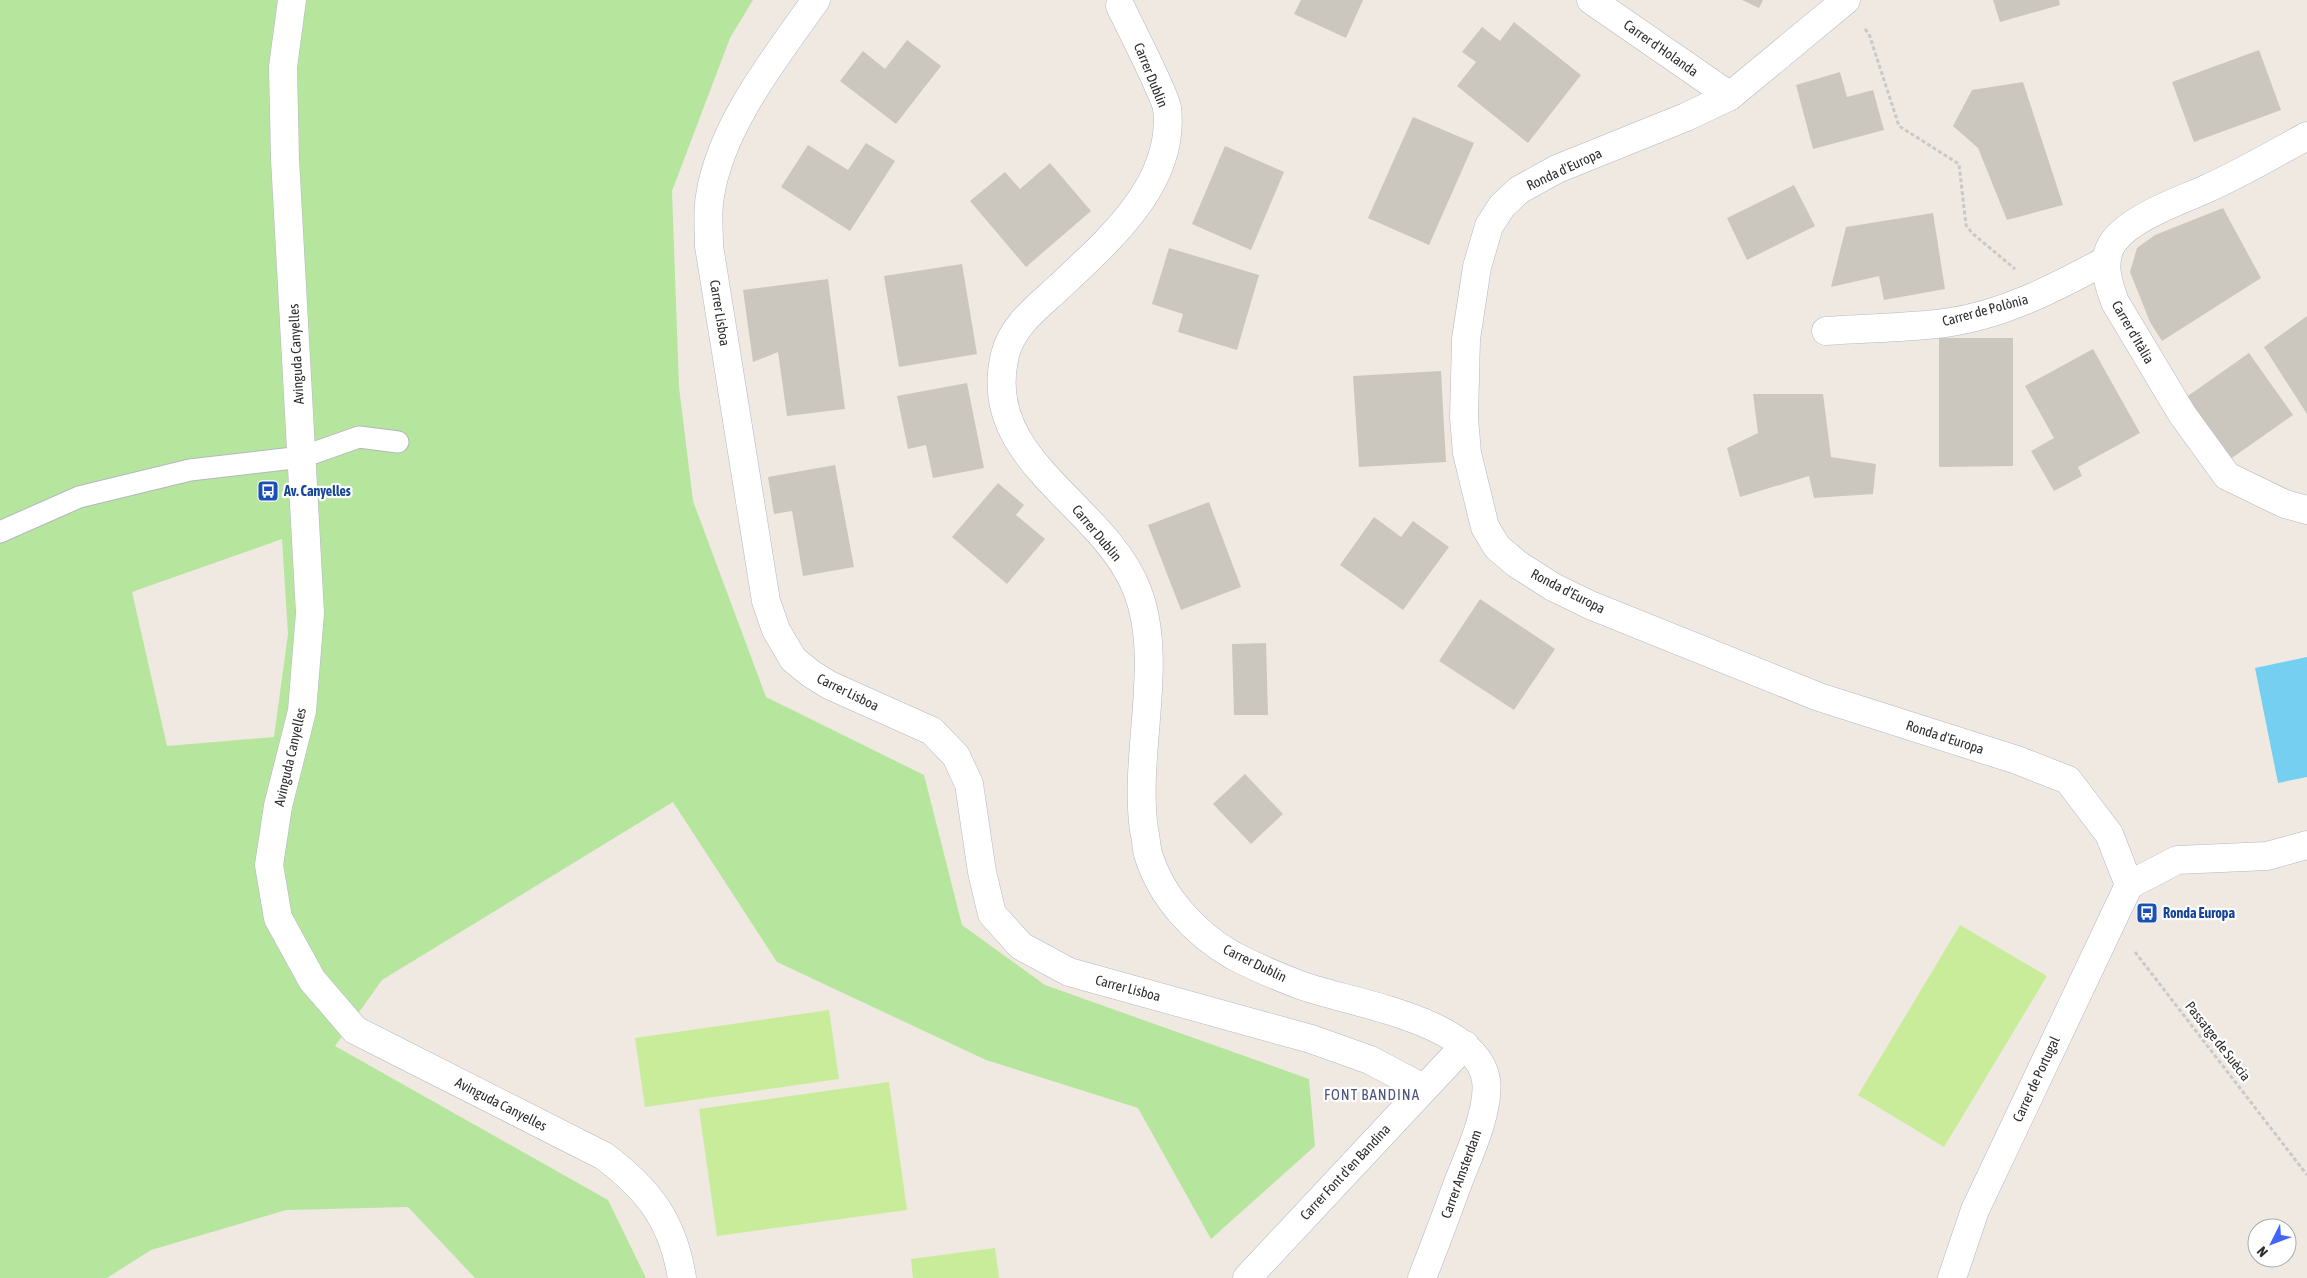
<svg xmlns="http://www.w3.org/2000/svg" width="2307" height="1278" viewBox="0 0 2307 1278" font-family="'Asap Condensed',sans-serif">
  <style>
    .green { fill: #b6e59e; fill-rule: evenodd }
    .pitch { fill: #c9ec9a }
    .water { fill: #75cff0 }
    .building { fill: #cbc7bf }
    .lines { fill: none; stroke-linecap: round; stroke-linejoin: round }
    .service-casing { stroke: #b4b7c1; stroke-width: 23 }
    .minor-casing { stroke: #b4b7c1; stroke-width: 29 }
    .path { stroke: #c9c9c9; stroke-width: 3; stroke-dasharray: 4 2.5; stroke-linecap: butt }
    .service { stroke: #fff; stroke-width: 21 }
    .minor { stroke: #fff; stroke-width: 28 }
    .labels { text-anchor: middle; stroke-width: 4.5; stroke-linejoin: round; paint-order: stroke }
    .street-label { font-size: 14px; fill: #2e2e2e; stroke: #fff }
    .transit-label { font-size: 14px; font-weight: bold; fill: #164399; stroke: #fff; text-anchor: start }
    .neighbourhood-label { font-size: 15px; letter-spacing: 1px; fill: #4d5680; stroke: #fff }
  </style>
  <rect width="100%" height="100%" fill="#efe9e1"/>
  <path class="green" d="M0,0H753L730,38L672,191L679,387L693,501L766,697L924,775L962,925L1045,985L1309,1079L1315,1146L1211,1239L1138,1108L986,1060L777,962L673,802L382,980L335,1046L608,1200L646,1278H475L408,1207L286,1210L151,1250L107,1278H0ZM282,539L288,634L274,737L167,746L132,592Z"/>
  <g class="pitch">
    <path d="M1960,925L2047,976L1944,1147L1858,1095Z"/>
    <path d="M829,1010L839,1079L645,1107L635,1038Z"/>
    <path d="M889,1082L907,1210L717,1236L699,1109Z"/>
    <path d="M995,1248L999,1278H913L911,1259Z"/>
  </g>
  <path class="water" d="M2307,657V777L2278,783L2255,668Z"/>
  <g class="building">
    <path d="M1301,0H1363L1346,38L1294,14Z"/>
    <path d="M1742,0H1763L1759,8Z"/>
    <path d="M1993,0H2059L2060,5L2000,22Z"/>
    <path d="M1514,22L1581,75L1528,143L1457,86L1476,62L1462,52L1482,27L1500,41Z"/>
    <path d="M907,40L941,66L896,124L840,81L863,51L885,69Z"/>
    <path d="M2259,50L2281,110L2194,142L2172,82Z"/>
    <path d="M1840,72L1847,97L1873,90L1884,130L1813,149L1796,85Z"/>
    <path d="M2023,82L2063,205L2007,220L1978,148L1953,126L1972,90Z"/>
    <path d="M1413,117L1474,143L1429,245L1368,218Z"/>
    <path d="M866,143L895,161L850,231L781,187L808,145L848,170Z"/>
    <path d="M1225,146L1284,172L1251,250L1192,224Z"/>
    <path d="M1050,163L1091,211L1026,267L970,201L1005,172L1020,189Z"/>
    <path d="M1794,185L1815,226L1747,260L1727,218Z"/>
    <path d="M2223,208L2261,278L2162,341L2150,322L2130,272L2137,248L2155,235Z"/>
    <path d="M1933,213L1945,289L1884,300L1879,276L1831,287L1846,227Z"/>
    <path d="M1169,248L1259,275L1237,350L1178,332L1183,314L1152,304Z"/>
    <path d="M962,264L977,354L899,367L884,276Z"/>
    <path d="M828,279L845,409L787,416L778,352L753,362L743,290Z"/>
    <path d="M2307,316V414L2264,347Z"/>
    <path d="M1939,338H2013V466L1939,467Z"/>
    <path d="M2093,349L2140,433L2078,467L2082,476L2054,491L2031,451L2054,438L2025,386Z"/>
    <path d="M2249,353L2293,415L2229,460L2185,398Z"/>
    <path d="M1441,371L1446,462L1359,467L1353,376Z"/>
    <path d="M967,383L984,468L933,478L926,445L908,449L897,396Z"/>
    <path d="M1753,394H1823L1831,457L1876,464L1873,494L1814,498L1809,476L1740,497L1727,448L1758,433Z"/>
    <path d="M835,465L854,567L803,576L792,511L774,514L768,477Z"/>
    <path d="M998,483L1024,505L1016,515L1045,539L1007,584L952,537Z"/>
    <path d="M1209,502L1241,587L1181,610L1148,525Z"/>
    <path d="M1374,517L1401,537L1413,521L1449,547L1403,610L1340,565Z"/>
    <path d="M1480,599L1555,649L1514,710L1439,661Z"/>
    <path d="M1266,643L1268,715H1234L1232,644Z"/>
    <path d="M1245,774L1283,814L1251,844L1213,804Z"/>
  </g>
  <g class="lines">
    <g class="service-casing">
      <path id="service" d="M0,532L79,497L190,470L302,457L359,437L398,442"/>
    </g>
    <g class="minor-casing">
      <g id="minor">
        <path d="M292,0L283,67L285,159L310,613L302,711L278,806L269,865L278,918L312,980L355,1030L604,1156C649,1190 673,1221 682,1278"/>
        <path d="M816,0C776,57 721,125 710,196C707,212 709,230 709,246L766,601L776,630L793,659L810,673L829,685L932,731L956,756L969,784L982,872L992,914L1021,946L1069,972L1311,1039L1370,1060L1423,1088"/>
        <path d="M1591,0L1730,96"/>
        <path d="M1846,0L1730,96L1686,117L1557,169L1519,190L1502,206L1489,226L1477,267L1466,339L1464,418L1467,453L1485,527L1497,547L1517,564L1553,587L1590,605L1819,697L2017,760L2068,780L2109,834L2129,885L2177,860L2267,856L2307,845"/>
        <path d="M1120,6C1132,30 1144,54 1155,78C1159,88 1165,98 1167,108C1176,183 1109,240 1059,287C1038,307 1012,325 1005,355C979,460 1104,504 1137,590C1165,661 1133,754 1144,830C1146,837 1146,846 1148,854C1161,897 1195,934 1234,956C1255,967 1279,977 1300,985C1349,1003 1477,1020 1486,1080C1490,1108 1470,1153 1459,1180C1447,1213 1435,1245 1422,1278"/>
        <path d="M2307,136C2274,154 2240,174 2206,189C2179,201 2132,217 2114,241C2100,260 2108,283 2115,302L2182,414L2227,476L2285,504L2307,510"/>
        <path d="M1826,331C1865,328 1905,328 1945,323C2003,315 2055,288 2105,261"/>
        <path d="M1247,1278L1465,1045"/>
        <path d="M1952,1278L1975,1210L2129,885"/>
      </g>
    </g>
    <g class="path">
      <path d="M1865,29L1869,34L1899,126L1959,164L1966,225L1972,233L2015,269"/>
      <path d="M2135,952L2307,1175"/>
    </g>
    <use href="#service" class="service"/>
    <use href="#minor" class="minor"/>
  </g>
  <defs>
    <g id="bus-square" transform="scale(1.125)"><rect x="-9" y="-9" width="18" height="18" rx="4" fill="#1a4fb4" stroke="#fff"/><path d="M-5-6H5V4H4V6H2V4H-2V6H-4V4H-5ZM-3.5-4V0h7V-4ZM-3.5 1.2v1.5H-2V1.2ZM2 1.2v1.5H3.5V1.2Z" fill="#fff"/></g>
  </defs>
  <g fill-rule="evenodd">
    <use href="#bus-square" x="268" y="491"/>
    <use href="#bus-square" x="2147" y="913"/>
  </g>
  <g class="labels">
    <g class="street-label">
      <text transform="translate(1661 48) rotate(35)" y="5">Carrer d'Holanda</text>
      <text transform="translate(1151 75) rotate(68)" y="5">Carrer Dublin</text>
      <text transform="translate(1564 169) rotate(-25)" y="5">Ronda d'Europa</text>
      <text transform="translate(1985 310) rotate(-15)" y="5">Carrer de Polònia</text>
      <text transform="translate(720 313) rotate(81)" y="5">Carrer Lisboa</text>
      <text transform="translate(2133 332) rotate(60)" y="5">Carrer d'Itàlia</text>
      <text transform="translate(296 354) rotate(-93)" y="5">Avinguda Canyelles</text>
      <text transform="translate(1097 533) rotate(50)" y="5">Carrer Dublin</text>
      <text transform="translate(1568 591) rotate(27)" y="5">Ronda d'Europa</text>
      <text transform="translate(848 692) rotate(26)" y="5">Carrer Lisboa</text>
      <text transform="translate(1945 737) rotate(18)" y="5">Ronda d'Europa</text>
      <text transform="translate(290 757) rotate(-77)" y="5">Avinguda Canyelles</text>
      <text transform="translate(1255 963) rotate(26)" y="5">Carrer Dublin</text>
      <text transform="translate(1128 988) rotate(15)" y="5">Carrer Lisboa</text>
      <text transform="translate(2218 1041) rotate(52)" y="5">Passatge de Suècia</text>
      <text transform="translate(2036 1079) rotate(-65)" y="5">Carrer de Portugal</text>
      <text transform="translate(501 1104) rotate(27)" y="5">Avinguda Canyelles</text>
      <text transform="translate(1345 1172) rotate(-47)" y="5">Carrer Font d'en Bandina</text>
      <text transform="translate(1461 1174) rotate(-70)" y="5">Carrer Amsterdam</text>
    </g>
    <g class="transit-label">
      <text x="284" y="496">Av. Canyelles</text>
      <text x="2163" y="918">Ronda Europa</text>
    </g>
    <g class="neighbourhood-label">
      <text x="1372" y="1100">FONT BANDINA</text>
    </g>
  </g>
  <g transform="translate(2272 1243) rotate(228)"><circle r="24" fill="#ffffff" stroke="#ababab"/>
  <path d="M0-4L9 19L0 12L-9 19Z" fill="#4264fb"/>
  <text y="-8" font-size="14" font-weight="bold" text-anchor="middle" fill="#2e2e2e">N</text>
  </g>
</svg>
